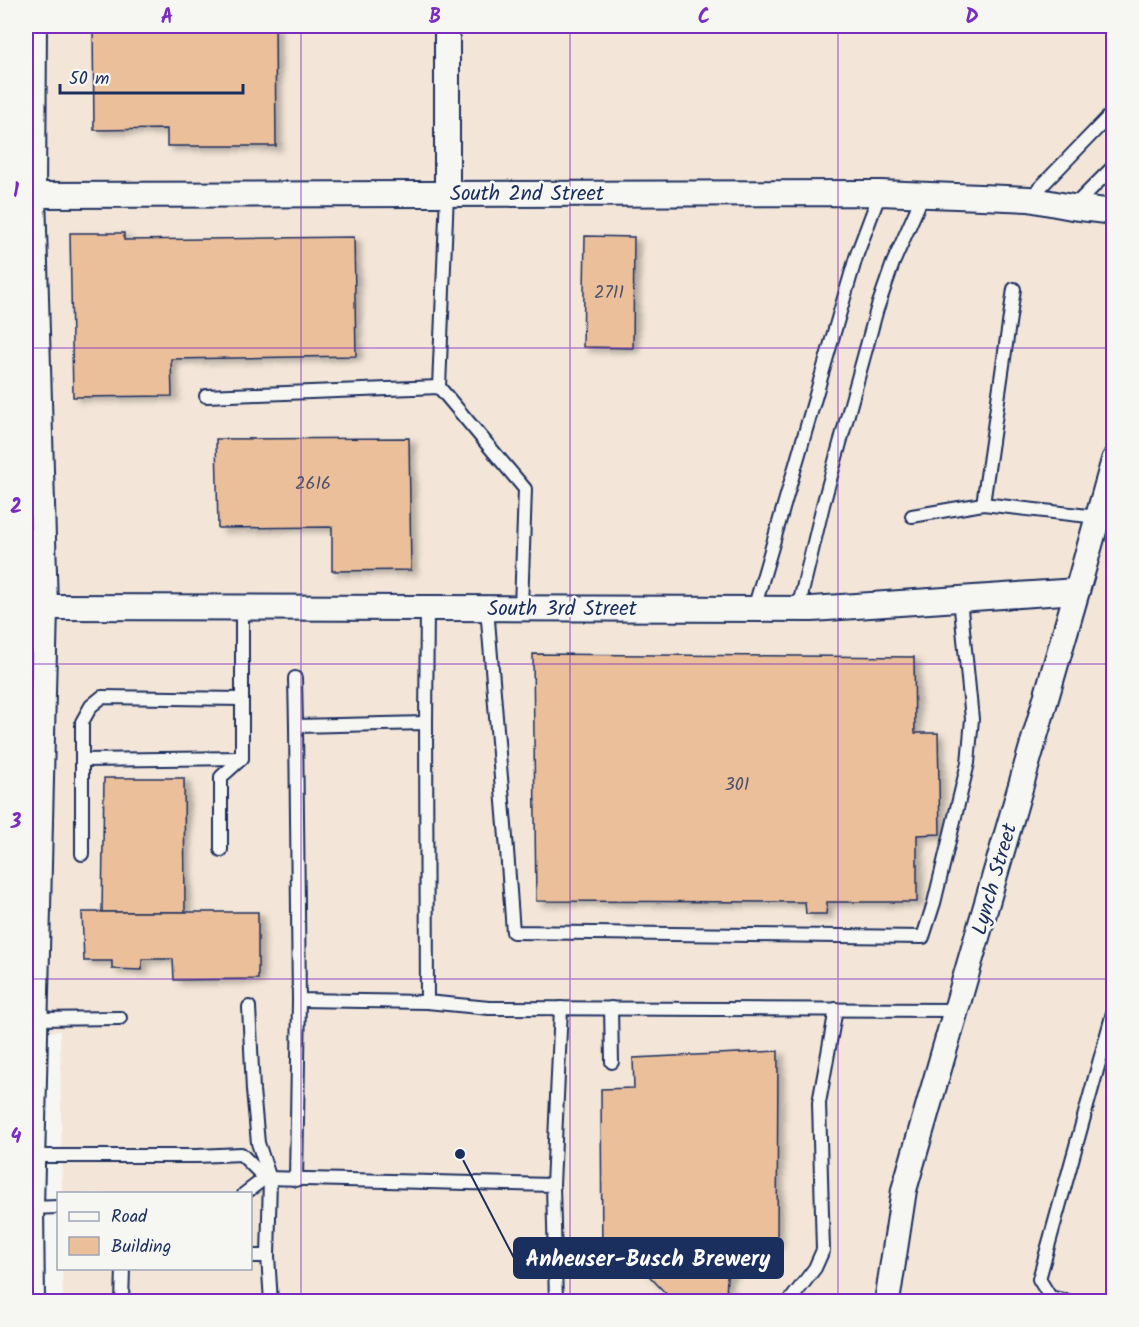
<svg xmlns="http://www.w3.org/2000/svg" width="1139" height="1327" viewBox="0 0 1139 1327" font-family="Kalam,sans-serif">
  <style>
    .built { fill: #f3e6d8 }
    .building { fill: #ecbf9b; stroke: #1b2f5e; stroke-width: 1.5; filter: url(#shadow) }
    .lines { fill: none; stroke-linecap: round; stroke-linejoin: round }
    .service-casing { stroke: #1b2f5e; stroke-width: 16 }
    .minor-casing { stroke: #1b2f5e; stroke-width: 28 }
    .service { stroke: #f6f6f2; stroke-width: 12 }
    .minor { stroke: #f6f6f2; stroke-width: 24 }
    .grid { fill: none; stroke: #7b2cbf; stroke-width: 1.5; stroke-opacity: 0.55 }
    .labels { text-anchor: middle; stroke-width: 5; stroke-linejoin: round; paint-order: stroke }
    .number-label { font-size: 18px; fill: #4f536d }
    .street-label { font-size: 21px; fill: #1b2f5e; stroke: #f6f6f2 }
    .leader { fill: none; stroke: #1b2f5e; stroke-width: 2 }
    .callout-dot { fill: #1b2f5e; stroke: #f6f6f2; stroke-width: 2 }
    .callout { fill: #1b2f5e; stroke: #1b2f5e; stroke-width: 2 }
    .callout-label { font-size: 22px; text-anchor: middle; font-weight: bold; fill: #fff }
    .neatline { fill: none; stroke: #7b2cbf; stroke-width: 2 }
    .grid-label { font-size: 20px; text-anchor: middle; font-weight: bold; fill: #7b2cbf }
  </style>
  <defs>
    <filter id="shadow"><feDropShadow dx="6" dy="4" stdDeviation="3" flood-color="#0004"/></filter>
  </defs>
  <rect width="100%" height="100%" fill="#f6f6f2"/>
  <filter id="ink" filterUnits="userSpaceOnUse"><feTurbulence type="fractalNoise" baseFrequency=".0167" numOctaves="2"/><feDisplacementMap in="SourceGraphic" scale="12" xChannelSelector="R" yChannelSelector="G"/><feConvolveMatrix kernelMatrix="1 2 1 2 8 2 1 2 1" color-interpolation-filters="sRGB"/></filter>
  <g filter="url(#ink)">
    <path class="built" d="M26,26H1113V1301H63L62,1269L250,1268V1194L62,1193L60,1031L26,1033Z"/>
    <g class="building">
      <path d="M93,26H275L276,146H167V129L94,130Z"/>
      <path d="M70,233H124V240L354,237L356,356L171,359L172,396L73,397Z"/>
      <path d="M585,236L634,237L633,348L583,347Z"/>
      <path d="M409,438L411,570L332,571V527L218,528L216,439Z"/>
      <path d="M533,654L914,657L915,733H938L940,834L917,835V902H827L826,914H806L805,902L536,901Z"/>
      <path d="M104,778H184L185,912H102Z"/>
      <path d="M82,912H258V979L174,980L173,959H142V970L112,969V961H84Z"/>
      <path d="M778,1051L777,1244L758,1248L727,1277L726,1298L671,1299L637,1263L602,1262L601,1089L634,1088L633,1058Z"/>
    </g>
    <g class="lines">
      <g class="service-casing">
        <g id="service">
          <path d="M1029,199L1114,111"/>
          <path d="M1073,207L1114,166"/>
          <path d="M1014,289L983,504L1097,517"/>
          <path d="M439,387L447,193"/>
          <path d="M206,396L439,387L525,489L521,608"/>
          <path d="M912,516L983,504"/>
          <path d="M427,608L426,723L427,1002L489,1008L956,1010"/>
          <path d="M487,608L507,850L513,932L923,937L934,903L968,763L972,719L960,599"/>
          <path d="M754,609L844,298L857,254L880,193"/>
          <path d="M798,609L823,505L877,309L893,263L923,195"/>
          <path d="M295,678L296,726"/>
          <path d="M426,723L296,726L299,1000L427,1002"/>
          <path d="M82,760L242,758"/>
          <path d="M221,850V777L242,758V607"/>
          <path d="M82,854V722L91,706L102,697L242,699"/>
          <path d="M249,1007L253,1090L258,1143L270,1179L268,1256"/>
          <path d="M611,1008L612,1062"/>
          <path d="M35,1019L120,1018"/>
          <path d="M32,1156H197L241,1154L265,1178"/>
          <path d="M296,1180L299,1000"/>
          <path d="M553,1185L561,1008"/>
          <path d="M244,1194L265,1178L553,1185L556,1302"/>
          <path d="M31,1208L58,1207"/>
          <path d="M250,1256H268L271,1302"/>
          <path d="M122,1302L123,1268"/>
          <path d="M789,1302L815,1268L823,1250L819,1103L836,1009"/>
          <path d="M1072,1302L1050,1297L1039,1279L1114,1009"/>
        </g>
      </g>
      <g class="minor-casing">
        <g id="minor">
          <path d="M447,193V26"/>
          <path d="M26,195L880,193L1029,199L1072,207L1114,212"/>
          <path d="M45,607L812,609L1077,591"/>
          <path d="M32,1302L31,1208L45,607L33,195L34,26"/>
          <path d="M887,1302L904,1190L1077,591L1114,460"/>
        </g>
      </g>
      <use href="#service" class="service"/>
      <use href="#minor" class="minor"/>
    </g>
  </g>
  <path class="grid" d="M301,26V1302M570,26V1302M838,26V1302M26,348H1114M26,664H1114M26,979H1114"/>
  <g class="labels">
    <g class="number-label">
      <text x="609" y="298">2711</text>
      <text x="313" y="489">2616</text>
      <text x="737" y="790">301</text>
    </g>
    <g class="street-label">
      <text x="527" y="200">South 2nd Street</text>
      <text x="562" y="615">South 3rd Street</text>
      <text transform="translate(994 879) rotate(-74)" y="7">Lynch Street</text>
    </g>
  </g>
  <path class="leader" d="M460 1154L514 1258"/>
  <circle class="callout-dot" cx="460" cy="1154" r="6"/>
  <rect class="callout" x="514" y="1238" width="269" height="40" rx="6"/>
  <g class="callout-label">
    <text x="648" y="1266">Anheuser-Busch Brewery</text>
  </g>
  <rect width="1139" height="1327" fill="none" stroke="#f6f6f2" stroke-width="66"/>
  <rect x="57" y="1192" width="195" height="78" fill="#f6f6f2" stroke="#9ea6b7" stroke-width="1.5"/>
  <rect x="69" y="1212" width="30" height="9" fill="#f6f6f2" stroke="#9ea6b7" stroke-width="1.5"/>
  <text x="111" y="1222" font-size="18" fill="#1b2f5e">Road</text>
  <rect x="69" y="1237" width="30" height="18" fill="#ecbf9b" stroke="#9ea6b7" stroke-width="1.5"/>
  <text x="111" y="1252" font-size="18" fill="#1b2f5e">Building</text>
  <path d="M60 84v9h183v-9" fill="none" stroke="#1b2f5e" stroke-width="3"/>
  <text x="69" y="84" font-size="18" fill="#1b2f5e" stroke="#f6f6f2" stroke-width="4.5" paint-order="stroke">50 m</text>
  <rect x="33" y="33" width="1073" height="1261" class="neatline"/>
  <g class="grid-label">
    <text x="167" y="23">A</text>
    <text x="435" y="23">B</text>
    <text x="704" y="23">C</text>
    <text x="972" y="23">D</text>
    <text x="16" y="197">1</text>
    <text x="16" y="513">2</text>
    <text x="16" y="828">3</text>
    <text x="16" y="1143">4</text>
  </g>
</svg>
